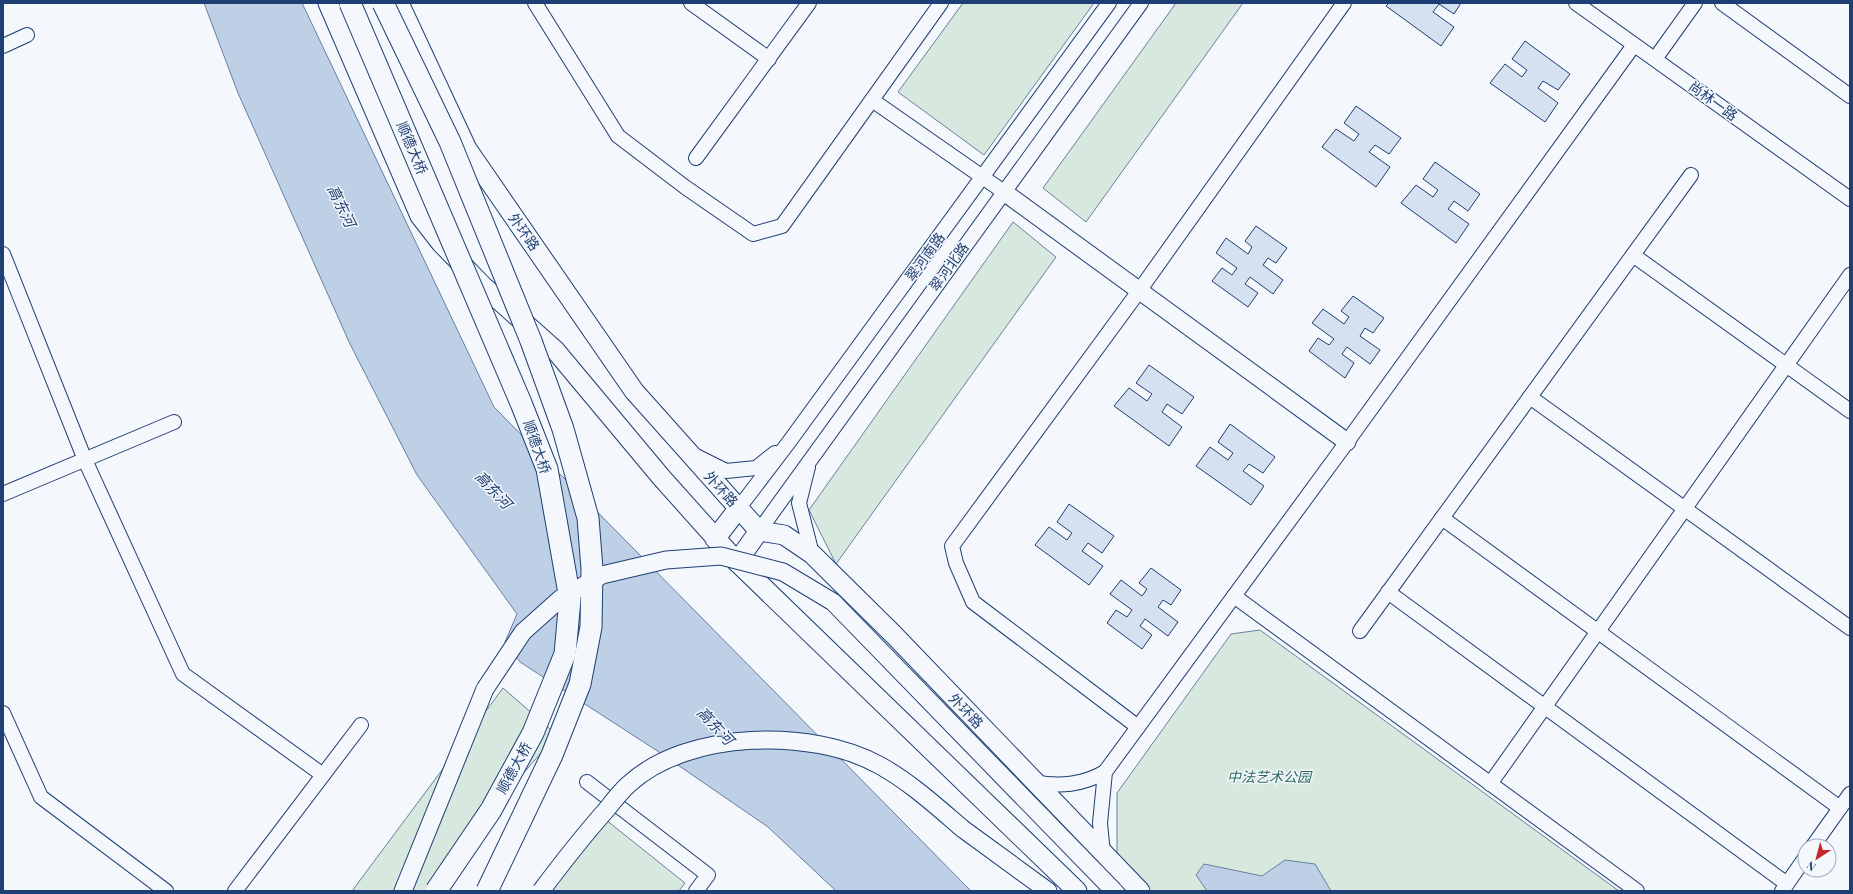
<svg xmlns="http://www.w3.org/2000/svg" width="1853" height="894" viewBox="0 0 1853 894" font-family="'Playfair Display','Noto Sans SC',serif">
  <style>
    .green { fill: #d7e8df; stroke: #687fa3 }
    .water { fill: #bed0e5; stroke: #687fa3 }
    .building { fill: #d5e0f0; stroke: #1d3f73 }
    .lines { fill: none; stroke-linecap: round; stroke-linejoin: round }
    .minor-casing { stroke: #1d3f73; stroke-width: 16 }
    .tertiary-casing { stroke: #1d3f73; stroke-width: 19 }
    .secondary-casing { stroke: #1d3f73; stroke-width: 21 }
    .minor { stroke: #f4f7fb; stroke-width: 14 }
    .tertiary { stroke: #f4f7fb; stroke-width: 17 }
    .secondary { stroke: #f4f7fb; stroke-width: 19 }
    .tertiary-bridge-casing { stroke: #1d3f73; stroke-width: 19; stroke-linecap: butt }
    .primary-bridge-casing { stroke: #1d3f73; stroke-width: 23; stroke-linecap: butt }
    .tertiary-bridge { stroke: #f4f7fb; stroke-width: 17 }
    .primary-bridge { stroke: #f4f7fb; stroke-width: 21 }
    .labels { text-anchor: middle; stroke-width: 3; stroke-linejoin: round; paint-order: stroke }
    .street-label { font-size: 14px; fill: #1d3f73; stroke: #f4f7fb }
    .park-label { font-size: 14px; font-style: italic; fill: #2c6c60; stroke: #f4f7fb }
    .water-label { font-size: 15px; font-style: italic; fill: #1d3f73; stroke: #f4f7fb }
  </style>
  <rect width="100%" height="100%" fill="#f4f7fb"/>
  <g class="green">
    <path d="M963,3H1094L984,155L898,92Z"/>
    <path d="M1176,3H1243L1086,222L1043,188Z"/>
    <path d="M1013,222L1056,257L836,564L809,510Z"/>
    <path d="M1260,630L1619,891H1151L1117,858V793L1231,634Z"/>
    <path d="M503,688L557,735L491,810L436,891H352Z"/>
    <path d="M596,812L685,883L679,891H539Z"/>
  </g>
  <g class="water">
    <path d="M204,3H302L494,407L971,891H836L768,827L659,752L520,662L505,642L517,614L417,475L350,344L238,93Z"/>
    <path d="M1285,860L1315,864L1331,891H1207L1196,875L1204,864L1262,876Z"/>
  </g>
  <g class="building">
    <path d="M1389,3H1461L1454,14L1439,4L1433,12L1454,27L1441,46L1386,6Z"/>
    <path d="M1525,41L1570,74L1558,90L1543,81L1538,88L1558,103L1545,122L1490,83L1505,64L1522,77L1527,70L1512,59Z"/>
    <path d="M1356,106L1401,138L1389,154L1375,145L1369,152L1390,167L1376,187L1322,147L1336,129L1354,141L1359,134L1344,123Z"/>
    <path d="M1435,162L1480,194L1468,211L1454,201L1448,209L1469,224L1456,243L1401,203L1416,185L1433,197L1438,190L1423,179Z"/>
    <path d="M1256,226L1287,248L1276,263L1268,258L1263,265L1283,280L1273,294L1250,277L1245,284L1258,293L1248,307L1212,281L1222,268L1232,275L1237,268L1216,253L1226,238L1248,254L1252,247L1245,241Z"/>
    <path d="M1353,296L1384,318L1373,333L1365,328L1360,336L1380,350L1370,364L1347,347L1342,354L1354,363L1345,378L1309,351L1318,338L1329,345L1334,339L1312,323L1323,309L1344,324L1349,317L1341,311Z"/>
    <path d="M1149,365L1194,397L1182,414L1167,404L1162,412L1182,427L1169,446L1114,406L1129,388L1147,401L1152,394L1136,383Z"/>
    <path d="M1230,424L1275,457L1263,473L1249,464L1243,471L1264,486L1251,505L1196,466L1210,447L1228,460L1233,453L1218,442Z"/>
    <path d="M1069,504L1114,536L1102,553L1088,543L1082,551L1103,566L1089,585L1035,545L1049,527L1067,540L1072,533L1057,522Z"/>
    <path d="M1151,568L1181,590L1171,605L1163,600L1158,607L1178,622L1168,636L1145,619L1140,626L1152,635L1142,649L1107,623L1116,610L1127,617L1132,610L1110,594L1121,580L1142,596L1147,589L1139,583Z"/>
  </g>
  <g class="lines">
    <g class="minor-casing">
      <g id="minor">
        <path d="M535,3L618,136L685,187L753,234L782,226L941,3"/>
        <path d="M691,3L769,59"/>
        <path d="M1576,3L1850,199"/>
        <path d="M1722,3L1850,96"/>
        <path d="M3,46L27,35"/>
        <path d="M1655,59L1695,3"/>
        <path d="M872,100L1004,192"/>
        <path d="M696,158L809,3"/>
        <path d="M3,254L85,460L183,674L323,775"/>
        <path d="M1633,255L1850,411"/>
        <path d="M1530,397L1850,628"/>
        <path d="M694,455L726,471L756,468L775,453"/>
        <path d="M808,467L799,503L812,554"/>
        <path d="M3,494L174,422"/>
        <path d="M738,509L789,442L1109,3"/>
        <path d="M1442,518L1840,808"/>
        <path d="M759,531L1141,3"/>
        <path d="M1388,592L1787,884"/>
        <path d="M1234,596L1637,891"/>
        <path d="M1360,631L1691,175"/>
        <path d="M3,713L41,797L166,891"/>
        <path d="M1138,727L973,602L956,563L952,546L1139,291L1344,3"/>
        <path d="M587,782L708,875L696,891"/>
        <path d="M1034,782C1060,787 1082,785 1105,772"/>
        <path d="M1490,784L1850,275"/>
        <path d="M1813,846L1850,794"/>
        <path d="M1103,854L1100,823L1105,772L1347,442L1634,45"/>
        <path d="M235,891L361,725"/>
        <path d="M1782,891L1805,858"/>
      </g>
    </g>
    <g class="tertiary-casing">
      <g id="tertiary">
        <path d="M1004,192L1347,442"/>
        <path d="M963,829L1048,891"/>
        <path d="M403,891L485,689"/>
      </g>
    </g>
    <g class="secondary-casing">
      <g id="secondary">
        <path d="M328,3L420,216L441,243L483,286L555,350L661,477L737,562L1077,891"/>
        <path d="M399,3L467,149L634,391L759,531L784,535L812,554L894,635L1140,891"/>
        <path d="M715,539L738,509"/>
        <path d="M737,562L759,531"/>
      </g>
    </g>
    <use href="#minor" class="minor"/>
    <use href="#tertiary" class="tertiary"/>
    <use href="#secondary" class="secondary"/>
    <g class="tertiary-bridge-casing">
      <g id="tertiary-bridge">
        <path d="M485,689L523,632L560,599L602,575L666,560L721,556L783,572L833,602L1114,891"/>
        <path d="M541,891C562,863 584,835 607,809C614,800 621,791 629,784C688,730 812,728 879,765C910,782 936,806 963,829"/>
      </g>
    </g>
    <g class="primary-bridge-casing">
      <g id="primary-bridge">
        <path d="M350,3L521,403L547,469L570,599L565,654L533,733L491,810L436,891"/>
        <path d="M383,3L450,142L531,341L563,429L588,518L592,569L591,627L580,684L552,755L487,891"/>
      </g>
    </g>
    <use href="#tertiary-bridge" class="tertiary-bridge"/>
    <use href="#primary-bridge" class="primary-bridge"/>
  </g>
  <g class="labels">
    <g class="street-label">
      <text transform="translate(1713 101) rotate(36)" y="5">尚林一路</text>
      <text transform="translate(412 148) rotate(67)" y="5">顺德大桥</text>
      <text transform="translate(524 232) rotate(55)" y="5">外环路</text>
      <text transform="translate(925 257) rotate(-54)" y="5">翠河南路</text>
      <text transform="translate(949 267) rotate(-54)" y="5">翠河北路</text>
      <text transform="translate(537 447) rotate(71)" y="5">顺德大桥</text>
      <text transform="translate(721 489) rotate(48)" y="5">外环路</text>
      <text transform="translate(966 711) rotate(46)" y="5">外环路</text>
      <text transform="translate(514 768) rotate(-61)" y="5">顺德大桥</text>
    </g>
    <g class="park-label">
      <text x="1269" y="782">中法艺术公园</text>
    </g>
    <g class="water-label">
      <text transform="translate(341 206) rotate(64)" y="5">高东河</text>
      <text transform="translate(493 490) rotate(47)" y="5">高东河</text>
      <text transform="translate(715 726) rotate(47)" y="5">高东河</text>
    </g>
  </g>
  <rect width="1853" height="894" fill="none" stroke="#1d3f73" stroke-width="8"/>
  <g transform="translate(1817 858) rotate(216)"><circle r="19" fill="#f4f7fb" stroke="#9eadc5"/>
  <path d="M0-3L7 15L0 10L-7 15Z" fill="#c62828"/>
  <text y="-6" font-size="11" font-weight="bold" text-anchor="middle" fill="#1d3f73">N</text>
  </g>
</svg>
